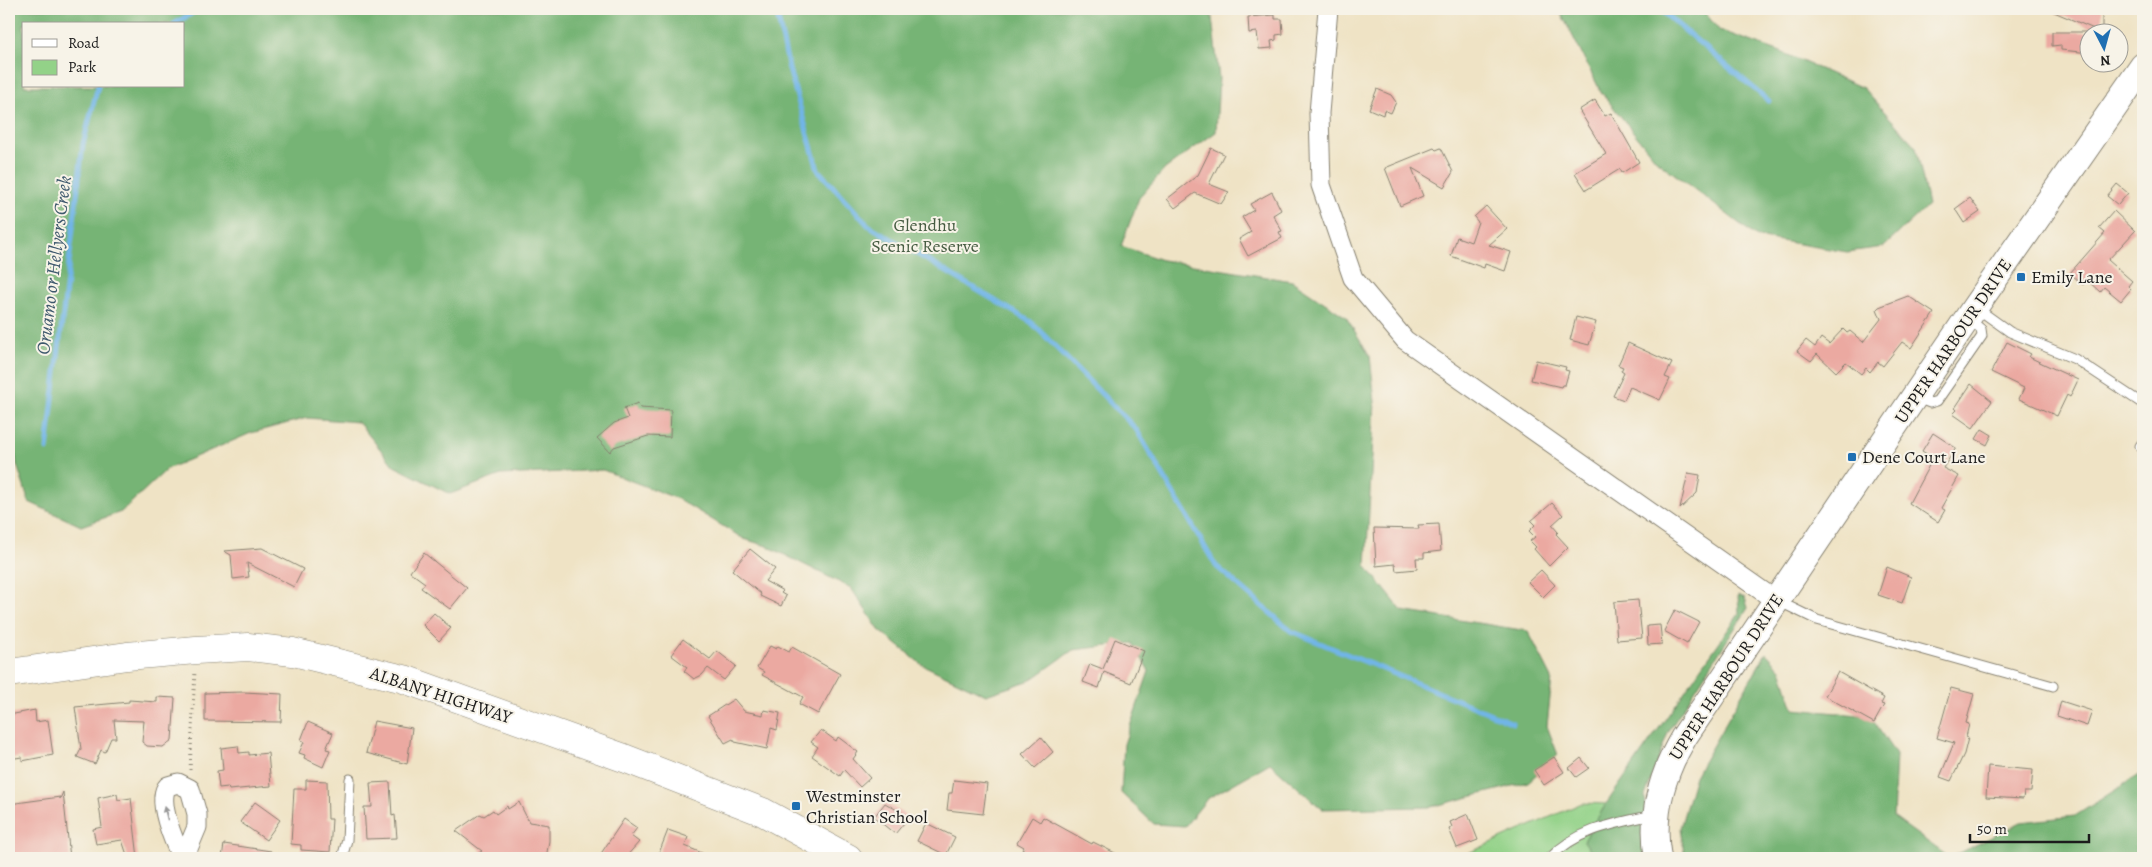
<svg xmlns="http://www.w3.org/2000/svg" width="2152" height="867" viewBox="0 0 2152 867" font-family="Alegreya,serif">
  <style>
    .green { fill: #93d288; stroke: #587752 }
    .forest { fill: #76b474; stroke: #496848; fill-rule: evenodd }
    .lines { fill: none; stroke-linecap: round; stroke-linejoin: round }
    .stream { stroke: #71b5e7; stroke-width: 5 }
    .building { fill: #eba9a1 }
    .lane-casing { stroke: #868070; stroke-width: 11 }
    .street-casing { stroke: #868070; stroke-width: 21 }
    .secondary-casing { stroke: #868070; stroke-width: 28 }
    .primary-casing { stroke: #868070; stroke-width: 29 }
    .path { stroke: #868070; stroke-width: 3; stroke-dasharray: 1 4; stroke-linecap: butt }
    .lane { stroke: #fff; stroke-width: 9 }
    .street { stroke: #fff; stroke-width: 19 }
    .secondary { stroke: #fff; stroke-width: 26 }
    .primary { stroke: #fff; stroke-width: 28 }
    .oneway { fill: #999 }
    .poi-dot { fill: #1f6fb2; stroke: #f7f3e8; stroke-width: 2 }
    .labels { text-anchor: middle; stroke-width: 4; stroke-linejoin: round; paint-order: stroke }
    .park-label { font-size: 18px; fill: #465c42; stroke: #f7f3e8 }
    .poi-label { font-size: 18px; fill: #1c1c1c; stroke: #f7f3e8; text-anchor: start }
    .street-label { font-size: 18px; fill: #1c1c1c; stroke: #f7f3e8 }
    .water-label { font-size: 19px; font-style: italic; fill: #3e596d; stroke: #f7f3e8 }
  </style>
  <rect width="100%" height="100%" fill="#f7f3e8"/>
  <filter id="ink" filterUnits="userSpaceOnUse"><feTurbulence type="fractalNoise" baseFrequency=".02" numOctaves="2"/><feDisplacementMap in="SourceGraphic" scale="10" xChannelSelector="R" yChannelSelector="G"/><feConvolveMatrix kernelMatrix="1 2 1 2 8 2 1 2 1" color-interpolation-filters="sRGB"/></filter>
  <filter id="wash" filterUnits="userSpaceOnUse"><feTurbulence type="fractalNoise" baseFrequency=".0096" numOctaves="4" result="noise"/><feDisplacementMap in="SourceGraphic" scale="20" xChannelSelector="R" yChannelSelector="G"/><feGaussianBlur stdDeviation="1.12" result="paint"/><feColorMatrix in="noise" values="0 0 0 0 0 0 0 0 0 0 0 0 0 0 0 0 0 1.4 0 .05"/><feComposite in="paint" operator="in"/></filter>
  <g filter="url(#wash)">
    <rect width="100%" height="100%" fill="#efe3c5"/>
    <path class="green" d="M1582,803L1606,804L1584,841L1596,858H1457Z"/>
    <g class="forest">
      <path d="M9,9H1211L1219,78L1216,132L1165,169L1139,198L1121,246L1162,260L1292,281L1346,317L1370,356L1375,402L1366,566L1402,611L1528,631L1552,678L1547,726L1558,755L1528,782L1431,807L1322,809L1270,763L1207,799L1185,826L1154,824L1121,793L1124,744L1149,671L1133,643L1073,650L1031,680L986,695L921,664L879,630L851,588L767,546L744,539L678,499L603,470L501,475L450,494L394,466L358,422L307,418L251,433L167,469L121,512L81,526L29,502L17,465L9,419ZM24,24H184V86H24Z"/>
      <path d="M1559,9H1702L1719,30L1781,52L1863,88L1916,147L1928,205L1884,247L1847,252L1757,237L1656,160L1601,92Z"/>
      <path d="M1738,595L1745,598L1748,608L1668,732L1645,796L1650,858H1596L1584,841L1606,804L1739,614Z"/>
      <path d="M1766,653L1781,669L1794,709L1870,716L1896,755L1893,817L1950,858L2021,822L2075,816L2143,772V858H1685L1680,828L1695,776Z"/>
    </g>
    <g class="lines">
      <g class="stream">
        <path d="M776,9L789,69L818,170L868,225L1031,322L1136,429L1216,566L1291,631L1513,723"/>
        <path d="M1659,9L1769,101"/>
        <path d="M174,24L199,9"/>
        <path d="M47,449L83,144L98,86"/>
      </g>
    </g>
    <g id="blocks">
      <g class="building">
        <path d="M2047,9H2102V32H2101Z"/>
        <path d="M1275,15V19H1282L1283,34L1276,35V40L1271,41L1272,48L1259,49L1257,32L1249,33L1248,17Z"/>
        <path d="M2052,32H2090V53L2061,50V45L2052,46Z"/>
        <path d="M1377,89L1391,95L1396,102L1391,113L1384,110L1383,115L1369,109Z"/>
        <path d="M1595,100L1605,116L1611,113L1639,162L1622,173L1620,169L1586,190L1575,173L1606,154L1579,110Z"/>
        <path d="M1211,148L1224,154L1209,184L1229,192L1221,204L1195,193L1175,208L1167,199L1198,175Z"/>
        <path d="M1434,148L1436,150L1441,148L1453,172L1444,187L1412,168L1423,196L1400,206L1385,168Z"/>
        <path d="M2117,184L2128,193L2118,205L2107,196Z"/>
        <path d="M1272,192L1281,210L1273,215L1282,231L1279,232L1282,238L1248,256L1239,239L1251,232L1242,217L1254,210L1250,204Z"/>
        <path d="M1970,198L1980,212L1964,223L1955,209Z"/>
        <path d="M1486,206L1507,229L1489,245L1511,252L1505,271L1485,264L1484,268L1451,256L1457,237L1471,242L1478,222L1474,217Z"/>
        <path d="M2114,211L2135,231L2108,260L2132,281L2128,286L2131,289L2121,301L2104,287L2100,292L2087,280L2083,285L2070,273L2105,233L2099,228Z"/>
        <path d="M1908,296L1934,313L1911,348L1902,342L1883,366L1878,362L1870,372L1866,368L1861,374L1846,362L1836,372L1817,354L1811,361L1797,351L1806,340L1815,347L1821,338L1829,344L1843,329L1847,333L1850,331L1863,342L1881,319L1877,309L1879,307Z"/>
        <path d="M1576,317L1596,322L1589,345L1570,340Z"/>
        <path d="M2007,342L2031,354L2029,357L2078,380L2070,397L2067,395L2057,416L2019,399L2024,388L1991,372Z"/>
        <path d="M1628,343L1672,363L1665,377L1670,379L1660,400L1630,387L1624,400L1613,396L1624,373L1621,371L1623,367L1618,365Z"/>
        <path d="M1536,360L1566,367L1565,370L1569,371L1565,385H1562L1561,387L1531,380Z"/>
        <path d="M1971,384L1992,401L1973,428L1953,414L1957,410L1955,408Z"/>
        <path d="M638,403L640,408L671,410L670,437L648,436L614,447L610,452L597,438L614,423L628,418L624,408Z"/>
        <path d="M1982,429L1992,435L1987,445L1976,439Z"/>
        <path d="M1933,433L1956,448L1943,468L1959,476L1941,508L1945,510L1938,522L1909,503L1933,458L1922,451Z"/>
        <path d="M1688,473L1700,475L1697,493L1680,509Z"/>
        <path d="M1552,503L1563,515L1552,525L1558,532L1556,534L1568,547L1549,566L1534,549L1536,547L1530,541L1535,537L1529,531L1535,525L1531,521Z"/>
        <path d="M1439,524L1441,551L1424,553V558H1416L1417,569L1396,571L1395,564L1376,566L1374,528L1419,529L1418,525Z"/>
        <path d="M262,548L303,569L294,587L247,563L249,577L233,579L231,555L224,551Z"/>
        <path d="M750,549L775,569L765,581L783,591L781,593L786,596L781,606L760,596L761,594L732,570Z"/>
        <path d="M424,553L467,588L450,609L421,588L425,583L410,572Z"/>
        <path d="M1887,567L1911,577L1902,603L1878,595Z"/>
        <path d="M1541,570L1555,585L1543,597L1528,582Z"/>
        <path d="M1638,600L1642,638L1617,640L1614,602Z"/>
        <path d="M1675,610L1699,622L1687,644L1664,631Z"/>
        <path d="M434,613L451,628L439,641L423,625Z"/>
        <path d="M1660,625L1662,644L1648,645L1647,626Z"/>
        <path d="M683,639L710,659L717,651L736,666L724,680L708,668L702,675L694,679L684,671L687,667L671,655Z"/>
        <path d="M1115,639L1144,651L1131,683L1104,672L1099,688L1083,682L1090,664L1103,669Z"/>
        <path d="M770,646L776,649L778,646L789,652L792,647L840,674L818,714L799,704L803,697L762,675L764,672L757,668Z"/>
        <path d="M1838,672L1884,698L1881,704L1884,705L1874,723L1825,696Z"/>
        <path d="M1951,688L1974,694L1966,723L1969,724L1966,737L1968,738L1964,754L1951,781L1940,777L1954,743L1937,738Z"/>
        <path d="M244,692L282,694L281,722L205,721V693Z"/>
        <path d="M157,697L175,698L172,740L163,747L147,746L142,742L144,721L114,720L116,738H111L105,752L101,750L95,764L77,757L81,749L75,707L129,702V700L157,702Z"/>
        <path d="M734,699L744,711L763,715L764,710L780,713L777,730L771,728L767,749L735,742L733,739L725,743L708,716Z"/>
        <path d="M2061,701L2092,711L2087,726L2057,716Z"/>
        <path d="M35,710L36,722L48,720L53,755L22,761V757L9,759V715Z"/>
        <path d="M374,721L412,728L407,764L366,753Z"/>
        <path d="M308,722L333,733L326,749L330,750L323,767L304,758L305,755L299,753L304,742L301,740Z"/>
        <path d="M821,730L836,741L838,737L858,752L853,759L870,778L860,787L844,770L840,776L812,756L818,747L811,742Z"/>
        <path d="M1041,737L1053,752L1035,768L1022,754Z"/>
        <path d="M238,746L239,753L249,752V755L268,753L271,786L229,790L228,787L219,788L217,771L223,770L221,748Z"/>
        <path d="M1554,757L1564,772L1544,785L1534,770Z"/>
        <path d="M1581,758L1589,768L1576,777L1569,768Z"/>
        <path d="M1988,766L2033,770L2031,792H2024L2023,799L1986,797Z"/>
        <path d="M306,780L327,781L328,819H332L330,852L301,850V845L291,844L294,789H306Z"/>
        <path d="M954,780L987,784L983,814L947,810L949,793H952Z"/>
        <path d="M390,782L392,816L395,815L397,838L366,839L364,807H372L370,783Z"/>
        <path d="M63,792L70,858H14L9,838V804L60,797V799Z"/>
        <path d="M117,794L118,800L131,798L138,858H128L122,840L96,844L93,829L102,827L98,798Z"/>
        <path d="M255,802L280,820L266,840L240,822Z"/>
        <path d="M519,802L529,822L549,825V841L546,858H471L482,851L456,831L480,814L484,816L493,810L496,814L507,806L508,809Z"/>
        <path d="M885,803L909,817L895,834L874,817Z"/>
        <path d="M1468,814L1478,840L1457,848L1449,829L1452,827L1450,822Z"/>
        <path d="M1032,817L1040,822L1043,817L1092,844L1093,842L1125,858H1038L1022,850L1024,847L1017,843Z"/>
        <path d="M624,819L637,828L631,836L639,842L625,858H598Z"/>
        <path d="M926,823L955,837L946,855L917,841Z"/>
        <path d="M668,830L688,837L685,846L714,858H657Z"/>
        <path d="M224,844L271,851L270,858H222Z"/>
      </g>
    </g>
  </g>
  <g filter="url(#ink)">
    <use href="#blocks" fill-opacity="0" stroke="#868070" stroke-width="1"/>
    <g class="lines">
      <g class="lane-casing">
        <g id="lane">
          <path d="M1978,309L2010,332L2075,359L2143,404"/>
          <path d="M1917,398L1930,403L1937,401L1982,336L1981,329L1970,320"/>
          <path d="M2140,446L2143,442"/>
          <path d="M1778,601L1817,620L2053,686"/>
          <path d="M342,858L347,840L350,779"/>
          <path d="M1550,858C1577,829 1616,823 1653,815"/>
        </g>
      </g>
      <g class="street-casing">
        <g id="street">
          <path d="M1328,9L1319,113L1321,185L1353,278L1405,340L1775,600"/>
          <path d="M182,858C175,844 155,799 168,786L178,783L190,789L197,814V827L184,858"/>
        </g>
      </g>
      <g class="secondary-casing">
        <path id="secondary" d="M1658,858C1650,814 1662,774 1684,737L1975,307L2143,66"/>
      </g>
      <g class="primary-casing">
        <path id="primary" d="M9,673L127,656L196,650L248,647L293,652L404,679L624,758L763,812L848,858"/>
      </g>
      <path class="path" d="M190,770L195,671"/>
      <use href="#lane" class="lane"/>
      <use href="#street" class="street"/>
      <use href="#secondary" class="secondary"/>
      <use href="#primary" class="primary"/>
    </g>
    <defs><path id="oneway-solid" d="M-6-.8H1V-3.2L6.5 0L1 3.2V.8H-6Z" transform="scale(1.25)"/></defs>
    <use class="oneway" href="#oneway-solid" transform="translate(166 813) rotate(-104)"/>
  </g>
  <g class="poi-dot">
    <rect x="2016" y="272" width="10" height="10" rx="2.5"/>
    <rect x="1847" y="452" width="10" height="10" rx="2.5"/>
    <rect x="791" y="801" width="10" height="10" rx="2.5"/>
  </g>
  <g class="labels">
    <g class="park-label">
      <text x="925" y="231">Glendhu<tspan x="925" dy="21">Scenic Reserve</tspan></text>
    </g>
    <g class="poi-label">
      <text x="2031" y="283">Emily Lane</text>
      <text x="1862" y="463">Dene Court Lane</text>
      <text x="806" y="802">Westminster<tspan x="806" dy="21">Christian School</tspan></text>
    </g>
    <g class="street-label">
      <text transform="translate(1953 341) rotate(-56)" y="6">UPPER HARBOUR DRIVE</text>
      <text transform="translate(1726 677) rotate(-57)" y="6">UPPER HARBOUR DRIVE</text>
      <text transform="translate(441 695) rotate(18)" y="6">ALBANY HIGHWAY</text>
    </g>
    <g class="water-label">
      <text transform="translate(53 265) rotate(-83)" y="7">Oruamo or Hellyers Creek</text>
    </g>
  </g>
  <rect width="2152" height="867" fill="none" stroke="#f7f3e8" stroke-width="30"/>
  <rect x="22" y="22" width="162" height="65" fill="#f7f3e8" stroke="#9f9d96"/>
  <rect x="32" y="39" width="25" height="8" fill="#ffffff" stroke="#9f9d96"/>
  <text x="68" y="48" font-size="15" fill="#1c1c1c">Road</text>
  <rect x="32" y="60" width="25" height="15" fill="#93d288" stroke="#9f9d96"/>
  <text x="68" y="72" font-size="15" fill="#1c1c1c">Park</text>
  <g transform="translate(2104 48) rotate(174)"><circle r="24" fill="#f7f3e8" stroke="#9f9d96"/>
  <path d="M0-4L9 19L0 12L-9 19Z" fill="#1f6fb2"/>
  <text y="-8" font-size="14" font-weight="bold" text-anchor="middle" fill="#1c1c1c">N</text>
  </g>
  <path d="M1970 834v8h119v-8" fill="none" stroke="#1c1c1c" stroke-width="2.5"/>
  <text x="1977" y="834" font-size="15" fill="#1c1c1c" stroke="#f7f3e8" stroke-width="4" paint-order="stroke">50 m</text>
</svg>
